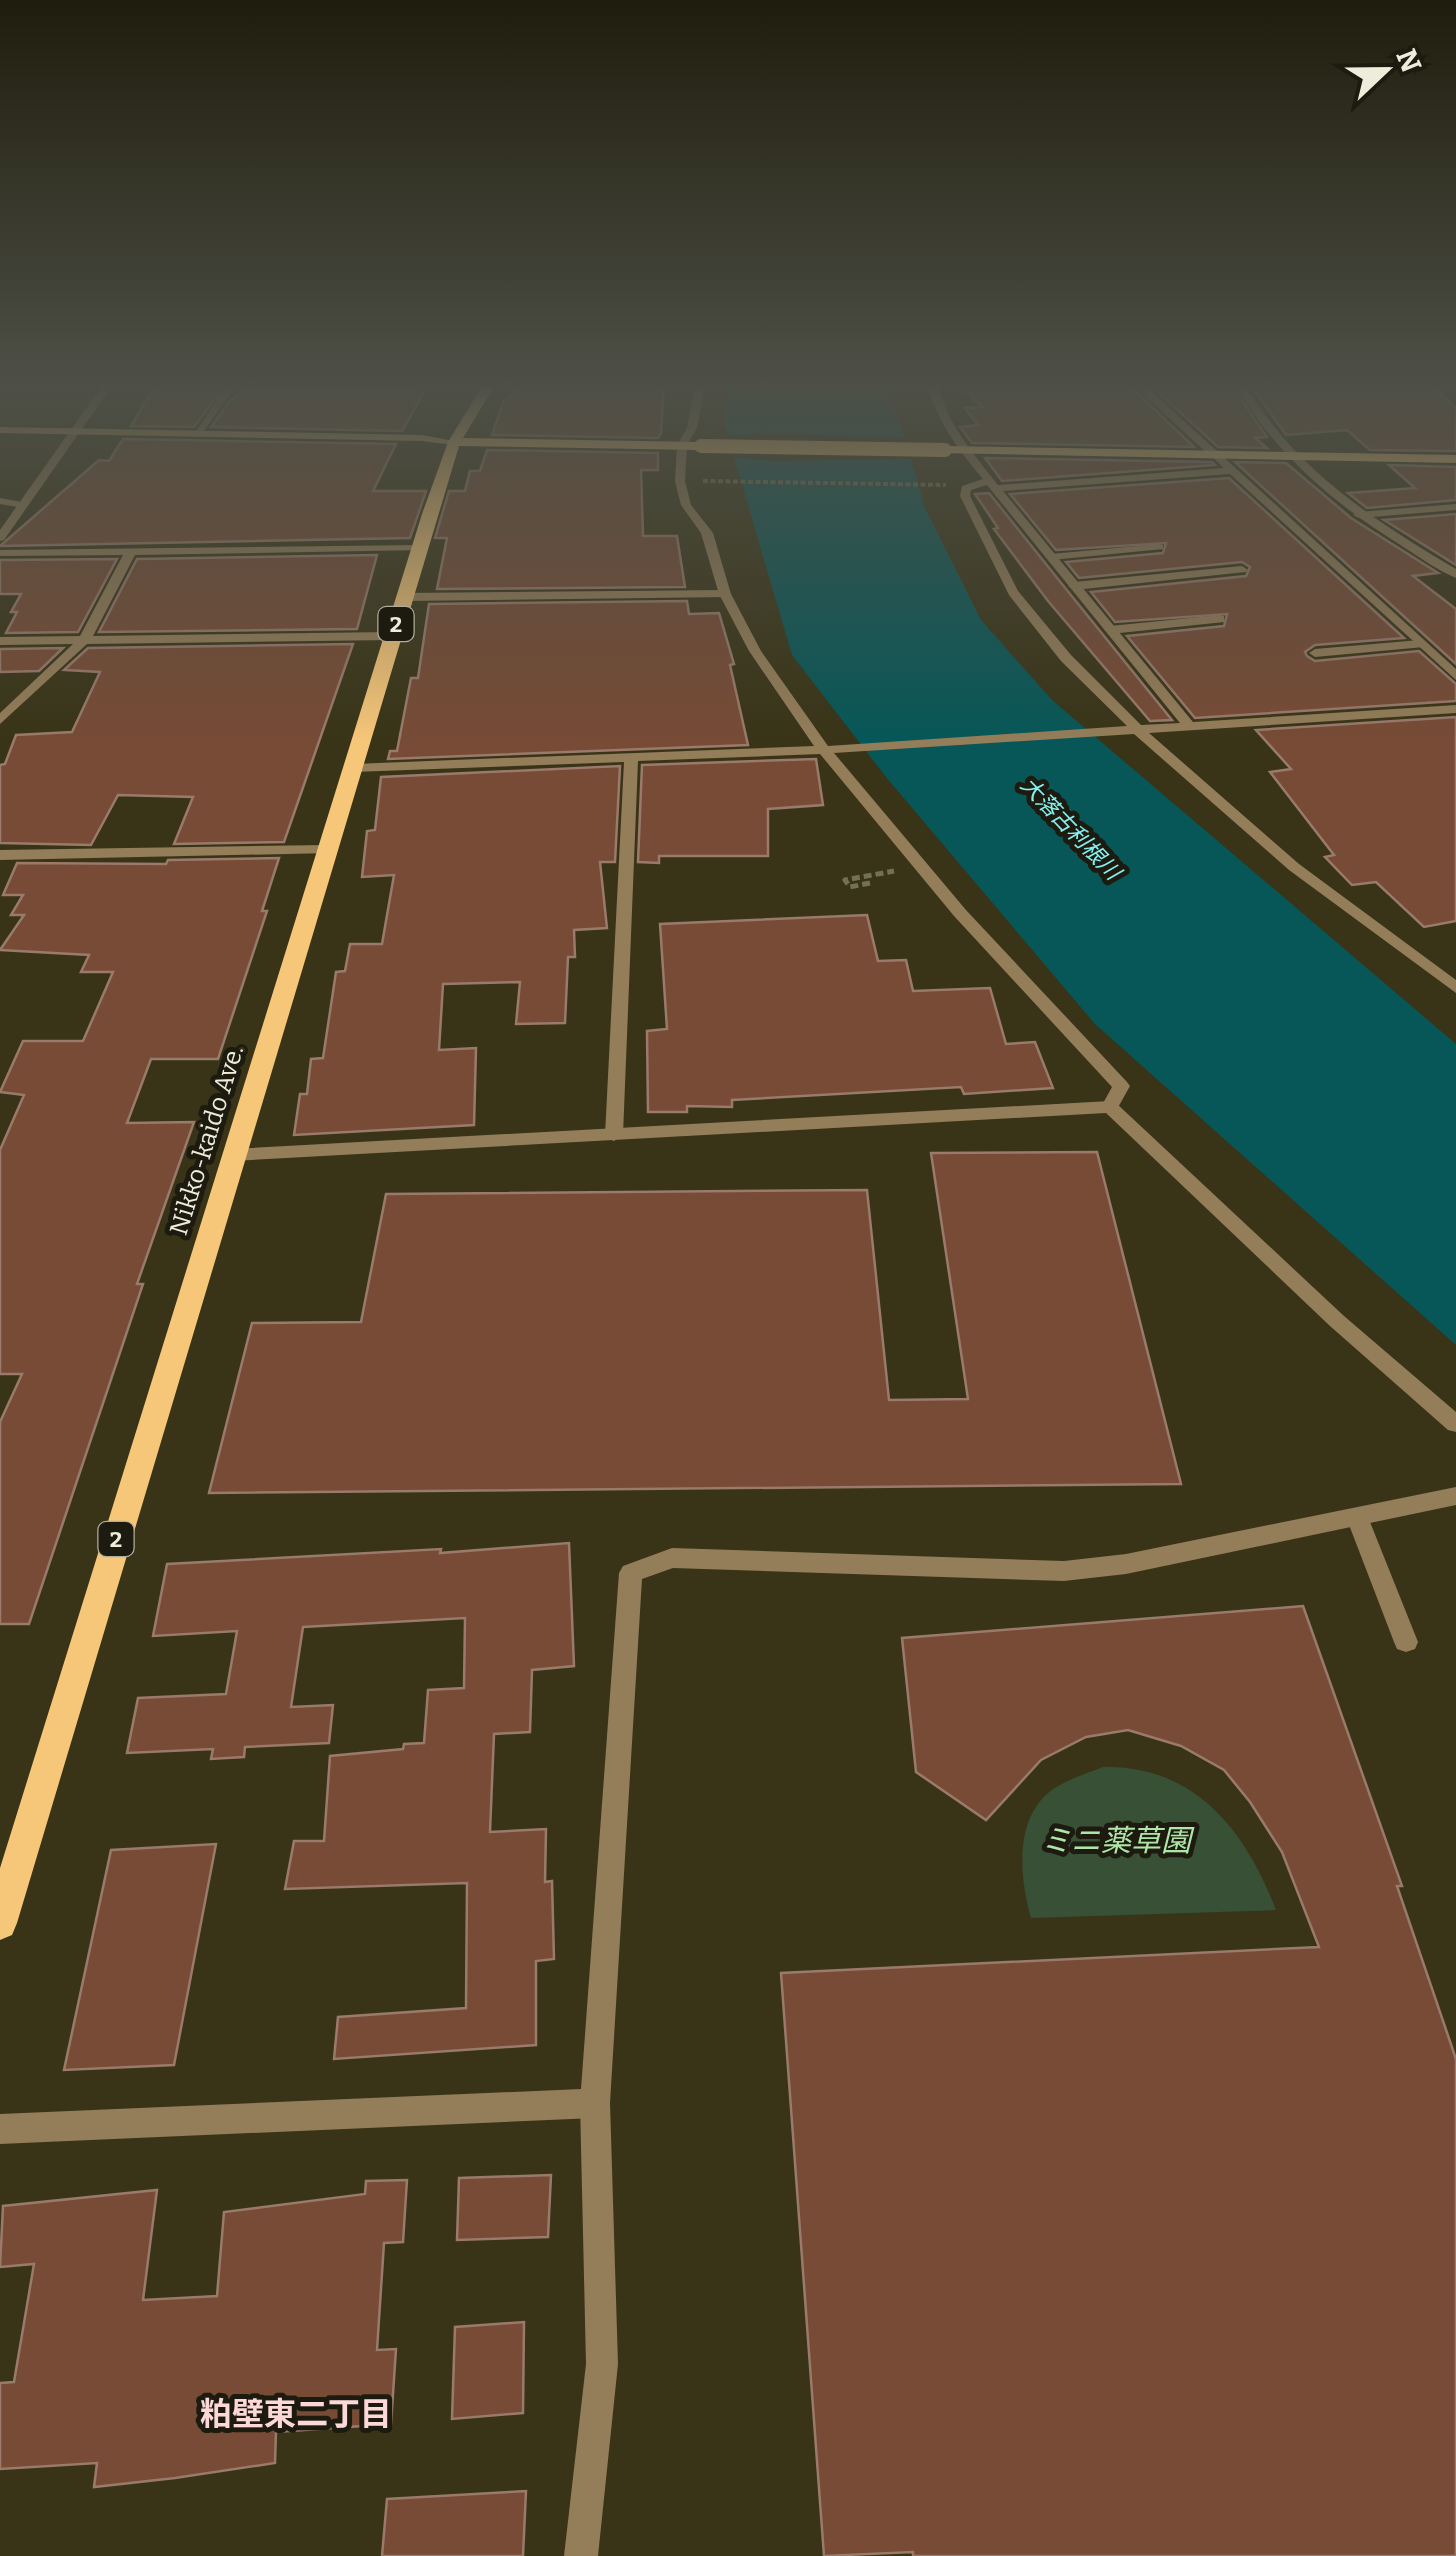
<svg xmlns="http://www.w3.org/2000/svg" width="1456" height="2556" viewBox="0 0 1456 2556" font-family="Bitter,'Noto Sans JP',serif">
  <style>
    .green { fill: #385036 }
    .water { fill: #075758 }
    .pier { fill: #393417 }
    .building { fill: #774b35; stroke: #997a6b; stroke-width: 2.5 }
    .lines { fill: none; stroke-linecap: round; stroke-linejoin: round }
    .path-far1 { stroke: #747057; stroke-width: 4; stroke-dasharray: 5 2.5; stroke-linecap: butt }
    .path { stroke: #747057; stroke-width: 5; stroke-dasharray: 8 4; stroke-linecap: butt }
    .service { fill: #947d59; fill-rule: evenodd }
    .minor { fill: #947d59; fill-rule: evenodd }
    .tertiary { fill: #947d59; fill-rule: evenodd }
    .secondary { fill: #cba66c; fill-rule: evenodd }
    .primary { fill: #f6c679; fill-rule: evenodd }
    .primary-bridge { stroke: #f6c679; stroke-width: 14 }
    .labels { text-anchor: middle; stroke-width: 10; stroke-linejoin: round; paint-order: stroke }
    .shield { fill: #1d1b0f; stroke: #afad9e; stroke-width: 2.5 }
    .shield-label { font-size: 22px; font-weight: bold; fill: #eeecdb }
    .far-water-label { font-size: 22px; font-style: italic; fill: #86f0f0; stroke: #1d1b0f }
    .street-label { font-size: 25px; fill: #eeecdb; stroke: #1d1b0f }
    .near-park-label { font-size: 30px; font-style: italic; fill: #aee5a9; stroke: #1d1b0f }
    .near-neighbourhood-label { font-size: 32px; font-weight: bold; fill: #fcd8d8; stroke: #1d1b0f }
  </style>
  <rect width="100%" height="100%" fill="#393417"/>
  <path class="green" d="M1103,1767C1196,1765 1246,1832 1276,1910L1031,1918C1019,1876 1013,1812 1058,1786C1072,1778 1088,1773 1103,1767Z"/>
  <path class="water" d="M729,383H881L902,429L925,508L981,620L1052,700L1456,1044V1345L1095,1024L886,777L792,655L724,423Z"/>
  <path class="pier" d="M770,433L910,438L916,459L774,461L728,457L722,436Z"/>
  <g class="building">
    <path d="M520,383L664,386L661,433L658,438L492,435L504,400H508Z"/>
    <path d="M958,383H1127L1194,447L972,443L960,427L978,425L965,408L982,407Z"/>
    <path d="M1148,383H1230L1267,437L1255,438L1267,448L1218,447Z"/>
    <path d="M1249,383H1428L1456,408V451L1370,450L1347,430L1286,435Z"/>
    <path d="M215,385L223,388L194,427L131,426L155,386Z"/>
    <path d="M247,388L415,391L424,392L402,431L211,427L230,401Z"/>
    <path d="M123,439L396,444L373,491H426L410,538L0,546L99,460L109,461Z"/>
    <path d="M487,450L658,453V470H641L643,536H677L685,587L437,589L447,538H435L449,491H465L470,471H480Z"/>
    <path d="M985,458L1212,462L1215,465L1002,481Z"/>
    <path d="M1235,462L1286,463L1351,518L1438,573L1413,576L1456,609V664Z"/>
    <path d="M1389,465L1456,467V500L1367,508L1348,493L1415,488Z"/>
    <path d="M1229,478L1404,638L1315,645L1305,652L1307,656L1315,661L1419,651L1456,684V701L1195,718L1127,636L1224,626L1227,614L1115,622L1091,592L1246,576L1250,567L1242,562L1079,578L1066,562L1163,553L1166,543L1056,550L1010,494Z"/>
    <path d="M989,493L1066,589L1172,720L1150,721L1048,601L994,529L998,528L975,494Z"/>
    <path d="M1456,514V565L1384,520Z"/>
    <path d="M377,555L357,629L99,632L137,559Z"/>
    <path d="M117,559L78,632L6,633L17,612H11L21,594H0V560Z"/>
    <path d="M687,601L689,614L719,613L734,664L730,665L748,745L388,759L390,751H397L411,678H418L429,604Z"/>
    <path d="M353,644L284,842L174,844L193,797L118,795L91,845L0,843V765L5,764L16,735L72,732L100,672L64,670L88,648Z"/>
    <path d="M63,648L39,671L0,672V649Z"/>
    <path d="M1456,717V921L1424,927L1376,882L1352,885L1325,857L1334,855L1270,772L1291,769L1256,730Z"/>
    <path d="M816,759L823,805L768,809V856H659V863L638,862L642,765Z"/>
    <path d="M620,766L615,862H600L607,928L574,930L575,957H568L565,1023L516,1024L520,982L443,984L439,1050L476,1048L474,1125L294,1135L300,1094H307L311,1059L323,1058L336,972L345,971L350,944H382L394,875L362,877L367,831L375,830L381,777Z"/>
    <path d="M279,858L262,911H267L218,1059H151L127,1123L194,1122L137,1284H143L29,1624H0V1422L22,1374H0V1150L24,1095L0,1092L23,1041H83L113,972H81L89,955L0,950L24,915H11L23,895H3L17,863L166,864L168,860Z"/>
    <path d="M867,915L878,961L906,960L913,991L990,988L1006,1044L1035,1042L1053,1088L964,1094L961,1087L732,1100V1107L687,1106V1112H648L647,1031L667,1029L660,924Z"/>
    <path d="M1097,1152L1181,1484L209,1493L252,1323L361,1322L386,1194L867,1190L889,1400L968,1399L931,1153Z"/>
    <path d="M569,1543L574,1666L532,1670L530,1732L494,1734L490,1832L546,1829L545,1882L552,1881L554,1959L536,1961V2045L334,2059L338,2017L466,2008L467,1883L285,1889L294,1841H324L330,1756L403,1749L404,1744L424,1743L428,1690L464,1688L465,1618L303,1627L291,1707L333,1705L329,1743L245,1747L244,1757L211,1759L213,1749L127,1753L138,1698L226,1694L237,1631L153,1636L167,1564L441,1549L440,1553Z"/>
    <path d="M1303,1606L1402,1886H1397L1456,2059V2556H913V2552L824,2556L781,1973L1319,1947L1282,1852L1250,1802L1224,1770L1181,1746L1128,1730L1086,1737L1041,1760L986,1820L916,1772L902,1638Z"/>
    <path d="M216,1844L174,2065L64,2070L111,1850Z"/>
    <path d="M551,2175L548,2237L457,2240L459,2178Z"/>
    <path d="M407,2180L403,2242L384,2243L377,2350L396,2349L391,2424L276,2432L275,2463L175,2478L94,2487L97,2463L0,2469V2383L14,2382L34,2264L0,2267L3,2206L157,2190L143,2300L217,2296L224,2212L365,2194L366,2181Z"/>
    <path d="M524,2322L523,2413L452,2419L455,2327Z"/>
    <path d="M526,2491L523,2556H382L387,2499Z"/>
  </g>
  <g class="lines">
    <path class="path-far1" d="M703,481L946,485"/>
    <path class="path" d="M870,883L850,887L845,880L894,871"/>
    <g class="service">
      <path d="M1131,383H1142L1218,452V456H1210Z"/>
      <path d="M1456,504V510L1359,518L1353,515L1359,512Z"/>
      <path d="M1159,544L1163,545V549L1051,560L1045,557L1051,554Z"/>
      <path d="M1242,566L1248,570L1246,572L1074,590L1068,586L1074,582Z"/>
      <path d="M725,590L729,591V597L404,601L398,597L404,593Z"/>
      <path d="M1220,615L1224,616V622L1110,634L1104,630L1110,626Z"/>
      <path d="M1420,640L1424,641V647L1315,657L1309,653L1315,649Z"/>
      <path d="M1357,1508L1365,1511L1368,1517L1418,1642L1415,1649L1406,1652L1397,1649L1394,1642L1346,1517L1349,1511Z"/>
    </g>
    <g class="minor">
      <path d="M235,383H247L227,398L200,437H192L221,394Z"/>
      <path d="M429,383H493L494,385L489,388Z"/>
      <path d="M695,383H705L697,428L687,445L685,481L691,505L713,533L731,594L761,651L828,746L1127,726L1061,661L1009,595L960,496L962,486L983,479C958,449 937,422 927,383H937C948,425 972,452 998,485L1224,468L1209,454L1218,452L1456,669V680L1230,474L1003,491L1193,722L1456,705V713L1149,733L1299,864L1456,980V993L1289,870L1134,734L834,753L966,910L1127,1082L1130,1086L1116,1111H1104L1101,1107L1112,1087L954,916L820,754L638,761L623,1135L614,1141L608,1139L605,1135L624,762L353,772L346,768L353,764L814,746L749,651L719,594L701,533L681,505L675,481L677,445L687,428ZM987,485L1180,723L1141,725L1071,655L1018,591L970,496L971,490Z"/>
      <path d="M1234,383H1244C1294,469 1373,520 1456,569V578C1437,570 1419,557 1402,546C1333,503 1275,454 1234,383Z"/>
      <path d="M0,498L27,503L28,505L23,508L0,504Z"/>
      <path d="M419,545L423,546V550L135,555L93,636L392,632L398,636L392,640L87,644L0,724V713L73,644L0,645V637L80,636L123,555L0,556V550Z"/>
      <path d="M327,845L335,850L332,853L0,860V850Z"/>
      <path d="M595,2088L605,2093L610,2103L618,2364L598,2556H564L586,2364L580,2103L585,2093Z"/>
    </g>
    <g class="tertiary">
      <path d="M104,383H114L4,540L0,541V530Z"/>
      <path d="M1110,1101L1116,1103L1344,1316L1456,1412V1432L1448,1430L1330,1326L1106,1113L232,1161L223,1155L232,1149Z"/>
      <path d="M1456,1487V1505L1126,1574L1064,1581L673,1568L642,1579L610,2103L605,2113L595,2118L0,2144V2114L581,2089L619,1573L623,1566L672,1548L1064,1561L1126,1554Z"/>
    </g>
    <path class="secondary" d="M0,427L422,435L459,442L454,445L422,441L0,433Z"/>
    <g class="primary">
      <path d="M484,383H496L463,438L701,442L707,446L701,450L459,446L17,1923L12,1935L0,1940V1868L422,514L448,442Z"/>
      <path d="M945,446L1456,455V463L940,453V447Z"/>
    </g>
    <path class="primary-bridge" d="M701,446L945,450"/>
  </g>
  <linearGradient id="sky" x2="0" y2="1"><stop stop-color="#1f1d0d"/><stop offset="0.52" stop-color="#4e5047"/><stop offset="1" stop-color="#4e5047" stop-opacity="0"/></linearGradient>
  <rect width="1456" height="741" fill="url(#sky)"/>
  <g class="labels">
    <g class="shield">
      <rect x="378.5" y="607" width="35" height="34" rx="8"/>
      <rect x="98.5" y="1522" width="35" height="34" rx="8"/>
    </g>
    <g class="shield-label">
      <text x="396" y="632">2</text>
      <text x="116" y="1547">2</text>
    </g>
    <g class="far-water-label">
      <text transform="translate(1071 828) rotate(46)" y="8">大落古利根川</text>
    </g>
    <g class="street-label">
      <text transform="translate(206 1140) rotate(-73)" y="9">Nikko-kaido Ave.</text>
    </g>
    <g class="near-park-label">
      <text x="1116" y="1851">ミニ薬草園</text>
    </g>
    <g class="near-neighbourhood-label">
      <text x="296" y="2425">粕壁東二丁目</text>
    </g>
  </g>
  <g transform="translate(1386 70) rotate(68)" stroke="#1d1b0f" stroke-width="8" paint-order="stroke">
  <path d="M0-8L18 38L0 25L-18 38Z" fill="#eeecdb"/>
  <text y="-15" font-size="28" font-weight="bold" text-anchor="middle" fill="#eeecdb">N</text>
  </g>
</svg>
